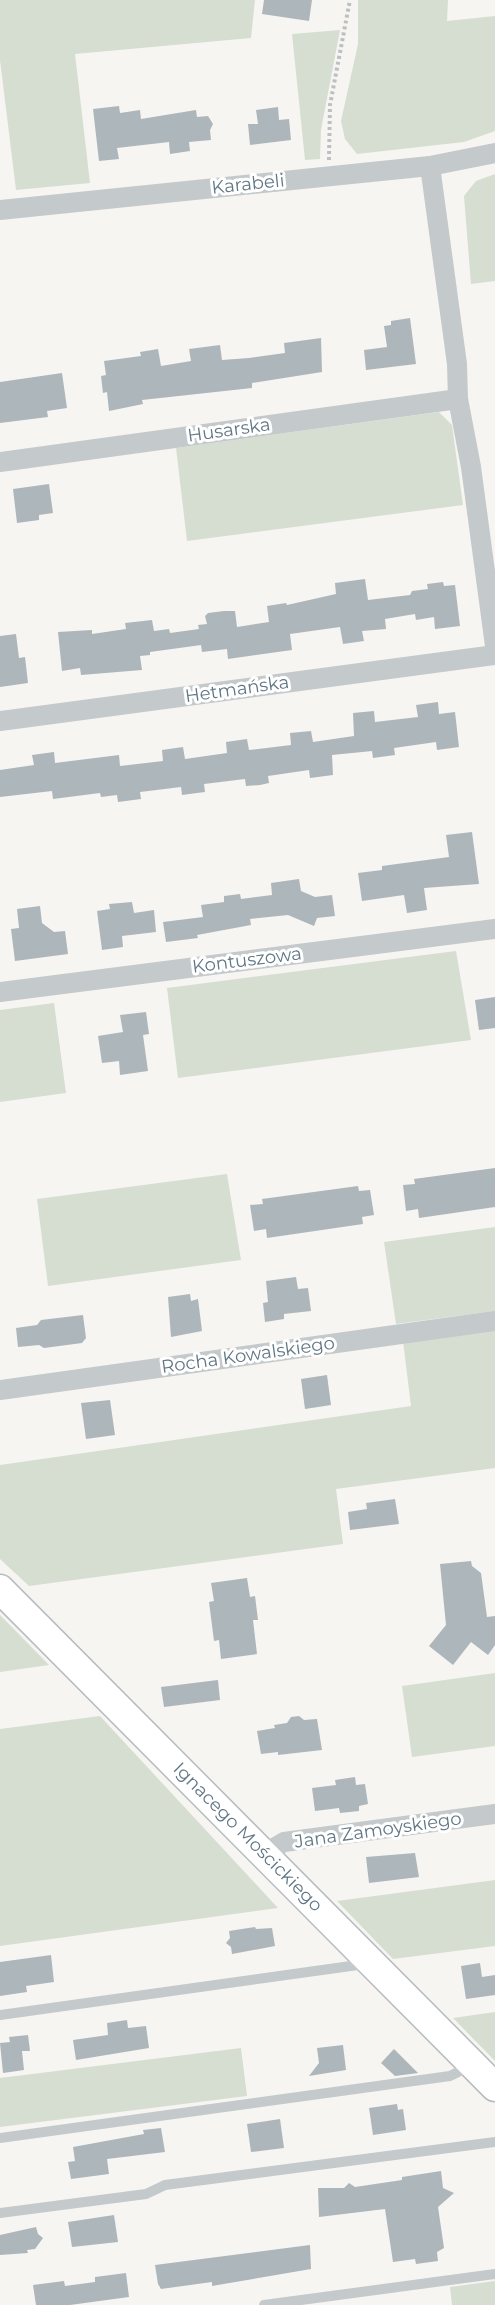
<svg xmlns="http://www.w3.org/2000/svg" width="495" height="2305" viewBox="0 0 495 2305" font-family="Montserrat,sans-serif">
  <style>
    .green { fill: #d6ded2 }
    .building { fill: #adb6bb }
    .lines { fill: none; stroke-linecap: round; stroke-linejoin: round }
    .secondary-casing { stroke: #b6bcc0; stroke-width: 31 }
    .path { stroke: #bdc0c2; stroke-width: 4; stroke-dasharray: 3 3; stroke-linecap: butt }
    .lane { stroke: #c4c9cb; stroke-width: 10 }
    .street { stroke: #c4c9cb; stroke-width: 20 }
    .secondary { stroke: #fff; stroke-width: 28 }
    .labels { text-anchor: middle; stroke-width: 6; stroke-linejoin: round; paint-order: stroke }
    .street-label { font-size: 18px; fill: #617785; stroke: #fff }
  </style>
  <rect width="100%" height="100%" fill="#f6f5f1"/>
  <g class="green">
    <path d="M0,0H255L251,38L75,54L90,183L16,190L0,60Z"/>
    <path d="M358,0H448L447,21L495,16V131L464,142L357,154L345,139L341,121L358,44Z"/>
    <path d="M340,30L321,130L320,159L305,160L292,34Z"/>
    <path d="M495,174V281L471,284L464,196L476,181Z"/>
    <path d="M439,412L452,425L463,505L187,541L176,448Z"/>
    <path d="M456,951L471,1040L178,1078L167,988Z"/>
    <path d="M54,1003L66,1093L0,1102V1010Z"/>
    <path d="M227,1174L241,1260L48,1286L37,1199Z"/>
    <path d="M495,1227V1311L396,1324L384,1242Z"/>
    <path d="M495,1329V1468L336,1489L343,1544L29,1586L0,1559V1465L411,1406L403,1341Z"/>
    <path d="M0,1615L49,1665L0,1672Z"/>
    <path d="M495,1673V1746L412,1757L402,1686Z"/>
    <path d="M100,1716L278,1908L0,1946V1729Z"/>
    <path d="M495,1880V1946L393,1959L337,1901Z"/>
    <path d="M495,2012V2061L453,2018Z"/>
    <path d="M241,2048L247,2096L0,2127V2078Z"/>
    <path d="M495,2281V2305H452L450,2287Z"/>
  </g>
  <g class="building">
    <path d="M264,0H312L309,21L262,14Z"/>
    <path d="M119,106L120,113L140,110L141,119L196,110L197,117L208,116L213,124L210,130L211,140L189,142L190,151L170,154L169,142L117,148L119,159L99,161L93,109Z"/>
    <path d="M278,107L279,120L289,119L291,140L250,145L248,124H258L256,110Z"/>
    <path d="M410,318L416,364L366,370L364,350L387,347L384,326L391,325V321Z"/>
    <path d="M321,338L322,372L252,383V388L142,400L143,404L109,411L107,392L103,393L101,376L106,375L104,361L141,356L140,352L158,349L161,366L191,361L189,349L220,345L222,360L249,358L285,353L284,343Z"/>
    <path d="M62,373L67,408L47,411L48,417L0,423V382Z"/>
    <path d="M49,484L53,513L39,515V520L17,523L13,489Z"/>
    <path d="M365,579L368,600L410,595L412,591L428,589L427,584L443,582L444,586L455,585L460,626L435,629L434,617L416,620L415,614L385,619L386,629L362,631L364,641L343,644L340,627L290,634L292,650L228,659L227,649L202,652L201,645L150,652V655L140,656L142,670L81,675L80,668L62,671L58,632L92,630V634L126,629L125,623L152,620L154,631L169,629L170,633L199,629L198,625L207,624L205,616L208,613L224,611H235L237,627L269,622L267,606L286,603L287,605L336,594L335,583Z"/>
    <path d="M16,634L19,658L25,657L28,683L0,687V636Z"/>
    <path d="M438,702L439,714L455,712L459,747L437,750L436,742L394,748L395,755L373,758L372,751L332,755L333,775L310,778L309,770L268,776L269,783L260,785L246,786L245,779L204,784L205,792L197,793L182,795L181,787L140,792L141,799L118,802L117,795L101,797L100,793L53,799L52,791L0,797V770L34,765L32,755L54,752L55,763L119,755L120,766L163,761L162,750L183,747L185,759L227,753L226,742L247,739L249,750L291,745L290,733L311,731L313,742L354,736L353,713L374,711L375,722L418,717L416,705Z"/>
    <path d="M472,832L479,884L424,888L427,910L407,913L404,895L362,901L358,873L382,870V866L449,857L446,835Z"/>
    <path d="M299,879L301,891L315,897L332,895L335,916L317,918L314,926L288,915L250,919L251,925L197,935L198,938L166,942L163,922L203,917L201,905L224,902V896L240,894L241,899L272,895L271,883Z"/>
    <path d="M132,902L134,913L154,910L156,932L122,936L123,947L102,950L97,911L110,909L109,904Z"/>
    <path d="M40,906L42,923L54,932L65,931L68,954L15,961L11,929L19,928L17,909Z"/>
    <path d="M495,997V1028L479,1030L475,1000Z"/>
    <path d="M146,1012L149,1034L143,1035L148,1071L120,1075L119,1061L102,1063L98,1036L123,1032L120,1015Z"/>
    <path d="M495,1168V1207L419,1218L418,1209L406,1211L403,1185L415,1184L414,1179Z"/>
    <path d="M358,1186L359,1191L370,1190L374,1215L362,1217L363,1224L267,1238L266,1229L254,1231L250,1205L263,1204L262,1199Z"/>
    <path d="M296,1277L298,1289L308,1288L311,1311L284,1314V1319L265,1322L263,1303L268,1302L266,1281Z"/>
    <path d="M190,1294L191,1301L198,1299L202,1331L171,1337L168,1297Z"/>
    <path d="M83,1315L86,1338L82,1343L44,1348L39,1345L18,1347L16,1328L37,1325L41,1320Z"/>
    <path d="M327,1375L331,1405L305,1409L301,1379Z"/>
    <path d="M110,1400L115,1435L86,1439L81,1403Z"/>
    <path d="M395,1499L399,1524L350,1530L348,1512L367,1509L366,1503Z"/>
    <path d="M471,1561L472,1566L481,1573L487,1617L495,1616V1645L488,1655L471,1642L453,1665L429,1646L446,1625L440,1564Z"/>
    <path d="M247,1578L250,1597L255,1596L258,1620H253L257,1654L221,1659L219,1640L214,1641L209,1602L214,1601L211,1583Z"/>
    <path d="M218,1680L220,1700L164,1707L161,1687Z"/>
    <path d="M299,1716L304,1720L317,1719L322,1750L278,1755V1752L261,1754L257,1731L275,1728L274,1725L287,1723L291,1717Z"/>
    <path d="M355,1777L356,1785L365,1784L368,1804L359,1806V1811L340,1813L339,1808L315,1811L312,1788L336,1785L335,1780Z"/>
    <path d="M415,1853L419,1877L369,1883L366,1857Z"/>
    <path d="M255,1927L256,1929L272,1928L275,1946L232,1954L231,1947L226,1943L230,1938L229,1931Z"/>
    <path d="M51,1955L54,1982L26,1986L27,1992L0,1996V1962Z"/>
    <path d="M480,1963L482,1977L495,1975V1995L466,1999L461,1966Z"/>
    <path d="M127,2020L128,2028L146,2026L149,2048L76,2060L73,2040L108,2035L107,2023Z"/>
    <path d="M28,2035L30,2051H22L24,2070L3,2073L0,2043L10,2042L9,2037Z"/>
    <path d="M343,2045L346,2070L309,2076L319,2063L317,2048Z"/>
    <path d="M394,2049L418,2073L395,2076L381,2063Z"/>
    <path d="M397,2104L398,2110L403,2109L406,2130L373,2135L369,2108Z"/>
    <path d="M280,2119L284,2148L251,2152L247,2124Z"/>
    <path d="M161,2128L165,2152L107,2159L109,2174L71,2179L68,2162L75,2161L73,2147L144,2134L143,2130Z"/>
    <path d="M441,2171L443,2188L454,2193L438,2207L444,2248L437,2252L438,2261L416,2264L415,2259L393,2262L385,2209L319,2217L318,2188H344L349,2183L355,2187L402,2180V2177Z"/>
    <path d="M114,2215L118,2242L72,2247L68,2222Z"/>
    <path d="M36,2227L38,2234L43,2238L35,2249L27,2250L28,2253L0,2255V2235Z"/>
    <path d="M310,2245L311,2269L212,2286V2282L161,2289L158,2284L155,2265Z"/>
    <path d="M126,2273L129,2297L70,2305H36L33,2285L64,2281L65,2286L95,2282V2277Z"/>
  </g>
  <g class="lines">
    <g class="secondary-casing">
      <path id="secondary" d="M0,1589L495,2087"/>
    </g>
    <path class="path" d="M329,160L330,105L350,0"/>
    <g class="lane">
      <path d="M0,2015L358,1965L366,1959"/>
      <path d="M0,2138L450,2076L470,2066"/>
      <path d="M0,2213L146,2194L165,2185L495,2142"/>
      <path d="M264,2305L495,2274"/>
    </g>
    <g class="street">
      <path d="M430,166L457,364L458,399L471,467L495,646"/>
      <path d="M0,210L430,166L495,153"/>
      <path d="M0,462L458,399"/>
      <path d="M0,721L495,655"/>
      <path d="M0,992L495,929"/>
      <path d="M0,1390L495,1321"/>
      <path d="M264,1854L284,1842L495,1814"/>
    </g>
    <use href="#secondary" class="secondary"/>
  </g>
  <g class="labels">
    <g class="street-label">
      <text transform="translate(248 184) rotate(-6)" y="6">Karabeli</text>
      <text transform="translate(229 430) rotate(-8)" y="6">Husarska</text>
      <text transform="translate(237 689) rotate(-8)" y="6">Hetmańska</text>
      <text transform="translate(247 960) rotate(-7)" y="6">Kontuszowa</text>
      <text transform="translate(248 1355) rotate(-8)" y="6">Rocha Kowalskiego</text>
      <text transform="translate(378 1830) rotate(-8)" y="6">Jana Zamoyskiego</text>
      <text transform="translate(248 1837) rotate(45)" y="6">Ignacego Mościckiego</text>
    </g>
  </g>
</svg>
